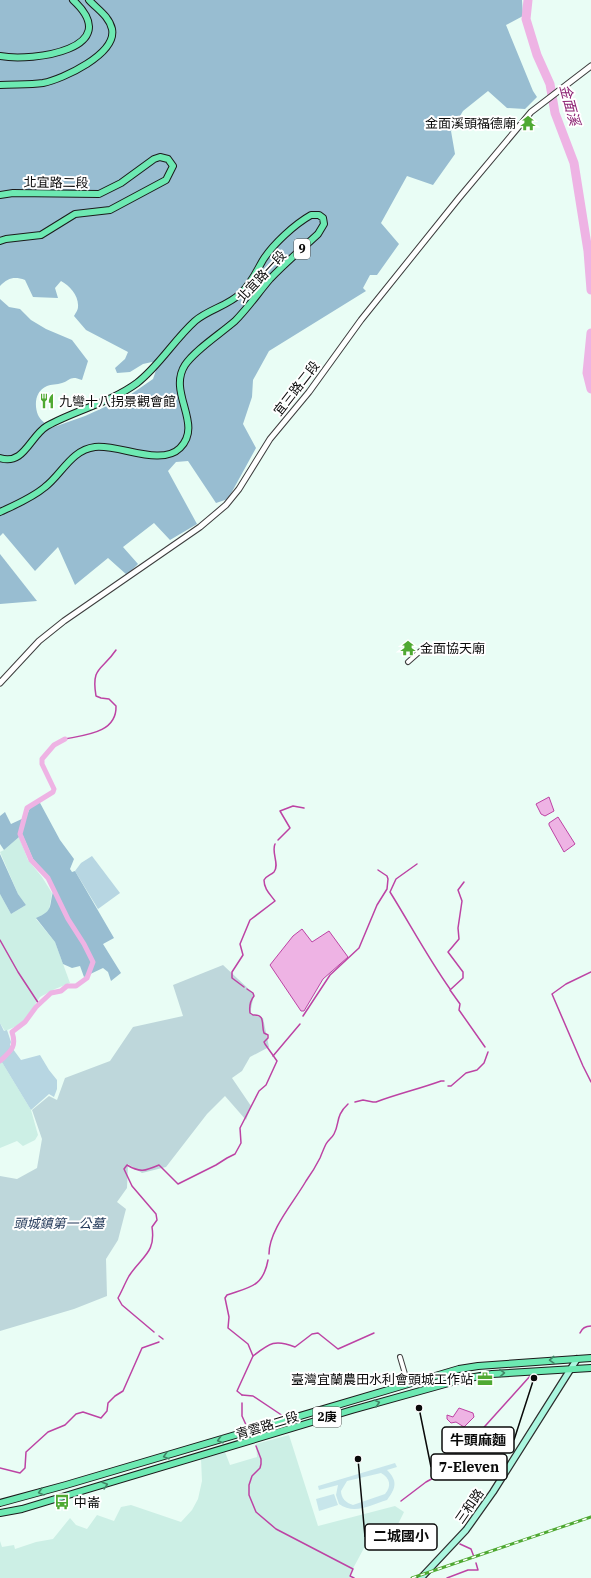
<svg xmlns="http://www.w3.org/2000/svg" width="591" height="1578" viewBox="0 0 591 1578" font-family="'IBM Plex Serif','Noto Sans TC',serif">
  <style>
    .farmland { fill: #ccefe5 }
    .green { fill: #b7d6e2 }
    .forest { fill: #98bdd1 }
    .cemetery { fill: #bed7db }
    .pitch { fill: #c8e6eb; fill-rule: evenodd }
    .water { fill: #eeb3e4; stroke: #bd43a4 }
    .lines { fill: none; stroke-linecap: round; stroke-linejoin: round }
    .stream { stroke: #bd43a4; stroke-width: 1.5 }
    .canal { stroke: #eeb3e4; stroke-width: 5 }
    .river { stroke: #eeb3e4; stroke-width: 9 }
    .minor-casing { stroke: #3d3d3d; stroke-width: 6 }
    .tertiary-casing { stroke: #3d3d3d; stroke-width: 7 }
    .secondary-casing { stroke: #2c2c2c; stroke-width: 8 }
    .primary-casing { stroke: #1b1b1b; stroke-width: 8 }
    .minor { stroke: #fff; stroke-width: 4 }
    .tertiary { stroke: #fff; stroke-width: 5 }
    .secondary { stroke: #abf6df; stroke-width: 5.5 }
    .primary { stroke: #6de9b2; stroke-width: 6 }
    .rail-casing { stroke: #4fa932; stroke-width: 3 }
    .rail { stroke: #fff; stroke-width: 1.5; stroke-dasharray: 4.5; stroke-linecap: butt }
    .oneway { stroke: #408566 }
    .labels { text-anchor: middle; stroke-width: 4; stroke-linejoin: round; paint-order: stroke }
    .shield { fill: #fff; stroke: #545454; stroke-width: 1 }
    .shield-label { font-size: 12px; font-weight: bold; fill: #0a0a0a }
    .poi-label { font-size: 13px; fill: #0a0a0a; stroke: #fff; text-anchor: start }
    .street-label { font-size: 13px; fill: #0a0a0a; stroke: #fff }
    .park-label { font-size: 13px; font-style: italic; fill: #233959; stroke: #fff }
    .water-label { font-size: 14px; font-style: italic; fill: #8c2273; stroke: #fff }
    .leader { fill: none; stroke: #0a0a0a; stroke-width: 1.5 }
    .callout-dot { fill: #0a0a0a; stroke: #fff; stroke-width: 1.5 }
    .callout { fill: #fff; stroke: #0a0a0a; stroke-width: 1.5 }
    .callout-label { font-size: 14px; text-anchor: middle; font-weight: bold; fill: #0a0a0a }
  </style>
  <rect width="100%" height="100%" fill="#e9fdf5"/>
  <g class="farmland">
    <path d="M19,837L28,860L42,877L52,893L49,910L47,913L36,919L55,942L70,983L55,989L40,997L24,1021L17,1026L5,1031L0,1023V894L11,914L26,905L18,894L0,852L4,850Z"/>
    <path d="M0,1059L31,1110L38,1135L35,1140L23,1146L17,1141L0,1148Z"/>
    <path d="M289,1435L318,1526L395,1506L404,1512L397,1526L387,1542L364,1548L349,1576L351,1578H0V1541L2,1547L14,1545L15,1549L36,1542L53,1539L70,1518L76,1525L87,1529L97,1515L114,1521L121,1507L131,1505L181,1522L192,1510L198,1499L202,1481L201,1459L225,1452L230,1465L257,1457L256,1444Z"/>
  </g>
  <g class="green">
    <path d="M92,856L120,893L98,909L75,871L81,863Z"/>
    <path d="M0,1023L4,1031L7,1030L11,1042L10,1045L21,1060L40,1055L49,1070L57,1080V1089L54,1097L49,1094L31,1110L0,1059Z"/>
  </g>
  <g class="forest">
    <path d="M0,0H522L523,16L506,25L533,91L537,97L525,109L507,108L488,91L463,111L451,131L455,154L433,185L407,176L381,223L399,244L377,275H370L363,288L366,291L269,351L253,380L252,397L243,424L256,448L228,499L216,503L188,461L176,462L168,471L197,524L170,540L154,523L123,547L138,564L127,575L108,558L75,585L58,547L35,571L3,533L0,536V299L9,307L20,309L31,320L46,329L72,340L88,361L82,380C70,375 71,380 62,383C57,385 51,384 47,386C35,391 34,405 38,415C40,420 47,425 51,428L85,416L127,397L153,379L157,367L152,362L143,364L130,372L117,373L115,368L125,359L128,352L86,330L74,316C75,314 78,310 78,307C79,296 70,286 61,281L55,288L58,298L33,297L25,280C14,276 8,278 0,286Z"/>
    <path d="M0,554L37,601L0,604Z"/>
    <path d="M39,801L60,840L74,859L70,869L72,872L75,871L114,938L103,944L121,973L111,981L108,972L103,968L84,977L80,966L72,968L63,964L55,942L36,918C55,910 48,906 54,889L47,876L33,859L23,836L19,837L4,850L0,844V816L5,812L11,824L26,817L30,808Z"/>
    <path d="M0,854L18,894L26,905L11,914L0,894Z"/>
  </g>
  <path class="cemetery" d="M223,965L254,994L250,1014L263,1018L269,1047L250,1057L242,1071L232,1078L251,1106L246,1120L225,1096L207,1114L166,1167L142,1173L128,1164L127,1188L117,1202L126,1209L118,1240L106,1259L107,1296L74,1309L0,1331V1176L17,1179L37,1168L42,1139L32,1110L49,1096L57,1100L65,1078L110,1061L133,1027L183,1016L173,985Z"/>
  <g class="pitch">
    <path d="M395,1463L397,1467L387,1470C398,1481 396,1488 387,1500C371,1505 354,1515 339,1504L336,1495L338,1485L319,1490L318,1486ZM381,1473C390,1478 392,1486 385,1494L353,1505C346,1503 341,1498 341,1491L347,1481Z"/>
    <path d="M334,1494L338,1505L319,1511L316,1499Z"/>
  </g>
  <g class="water">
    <path d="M549,797L554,811L545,816L541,814L536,804Z"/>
    <path d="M558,817L575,844L564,852L549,825V823Z"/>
    <path d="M302,929L312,942L329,931L348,957L323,979L304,1011H301L270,965L293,936Z"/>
    <path d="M459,1408L473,1413L474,1417L464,1427L456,1422L451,1423L447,1419V1415L453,1417Z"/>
  </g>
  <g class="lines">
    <g class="stream">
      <path d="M65,739C85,735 117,733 116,706L109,699L101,698L96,696C91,666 102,671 116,650"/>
      <path d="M278,840L290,828L280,811L293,806L304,808"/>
      <path d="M417,864L396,879L390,892C410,924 428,958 450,989"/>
      <path d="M464,882L458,890L462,901L458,928L459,939L448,952L463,972V978L450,990L460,1004L459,1010L485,1047"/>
      <path d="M0,940L18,972L39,1004"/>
      <path d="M591,972L566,984L552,994L583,1066L591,1082"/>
      <path d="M244,987L232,978V972L243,955L240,944L250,920L275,901C270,894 264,889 264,880C266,876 271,875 274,872C280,865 271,852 275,844"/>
      <path d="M303,1016L330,975L359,948L377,905L387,889L388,879L387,876L378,870"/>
      <path d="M273,1056L300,1024"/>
      <path d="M448,1086H451L466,1073L477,1070L484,1063L488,1052"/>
      <path d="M355,1102L363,1100L373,1102H376C397,1094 419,1089 441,1081H444"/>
      <path d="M269,1254C269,1230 294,1202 306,1181C311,1174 316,1166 320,1158C322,1153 324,1148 326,1144C328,1140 332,1138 334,1134C340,1123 335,1116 348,1104"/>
      <path d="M154,1332L122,1305L118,1298C122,1291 125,1283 129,1276C142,1256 156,1253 152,1227L157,1220L156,1214L132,1186L124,1169L127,1165C140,1173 145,1171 159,1165L178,1184L216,1165L227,1158L235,1154L241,1143L240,1128L259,1091L266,1085L277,1061L265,1044L264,1042L268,1038V1035L264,1033C261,1025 266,1014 253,1015L250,1013C249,1006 250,1001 254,996L253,993L247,989"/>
      <path d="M580,1333C582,1328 585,1326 591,1326"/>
      <path d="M159,1336L163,1339"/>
      <path d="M253,1356C270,1343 275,1339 295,1347L312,1334L318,1333L338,1349L374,1333"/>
      <path d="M242,1395L237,1391L253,1356L248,1344L228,1328L229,1317L225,1298L227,1295C250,1287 263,1287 268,1260"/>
      <path d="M242,1395L253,1396L283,1416"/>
      <path d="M242,1403V1416L247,1427"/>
      <path d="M256,1446L261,1459V1464L260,1468L252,1476L249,1485V1495L256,1512L276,1529L353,1569L350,1576L354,1578"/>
      <path d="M458,1450L477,1435L531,1375"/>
      <path d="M0,1468L20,1473L25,1468L26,1452L48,1432L65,1425L76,1414L83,1412L101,1418L107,1411L108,1403L115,1396L123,1391L142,1348L159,1342"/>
      <path d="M401,1501L426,1482L437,1476L456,1454"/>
      <path d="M460,1544L471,1549L474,1557"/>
      <path d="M447,1578L468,1570H478L476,1563"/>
    </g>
    <path class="canal" d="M0,1061C11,1051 17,1047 12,1032L25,1022L36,1007L51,993L61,991L67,986H76L87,978L93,962L84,944L68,919L48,878L31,860L20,834L27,808L53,792L54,789L42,764V759L54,745L65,739"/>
    <g class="river">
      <path d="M528,0L526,19L537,55L550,84L555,113L574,163L588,251L591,290"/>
      <path d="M591,333L587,373L591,389"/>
    </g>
    <g class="minor-casing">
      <g id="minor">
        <path d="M408,662L426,646"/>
        <path d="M400,1357L408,1384"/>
      </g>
    </g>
    <g class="tertiary-casing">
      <path id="tertiary" d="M0,683L39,641L64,621L200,527L226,505L239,489L270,439L309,392L361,320L459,198L531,112L591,66"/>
    </g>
    <g class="secondary-casing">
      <path id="secondary" d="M421,1578L466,1530L493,1492L577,1359"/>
    </g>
    <g class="primary-casing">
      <g id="primary">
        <path d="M0,56C33,62 126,49 73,0"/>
        <path d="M0,85C14,84 29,85 43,83C63,79 117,54 112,29C109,16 97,9 89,0"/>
        <path d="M0,195L13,193L99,194L121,183L154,159L160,157L168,159L173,166L166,180L110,210L75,214L41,235L6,239L0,241"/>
        <path d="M0,458C24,466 30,436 47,426C75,410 110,403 137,383C159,366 174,340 195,321C209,309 228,306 241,293C251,284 256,272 263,260C273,244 295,224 311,215H319L323,218L324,224L318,234C302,249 285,263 270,279C258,293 248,308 235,321C220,334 195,350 185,365C167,393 204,424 180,448C161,467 119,444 95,447C71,450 62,474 45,487C32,498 15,505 0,512"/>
        <path d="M0,1503L66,1485L459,1369L478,1366L591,1358"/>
        <path d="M0,1513L22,1509L75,1493L352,1410L463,1379L492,1374L591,1368"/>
      </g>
    </g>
    <use href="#minor" class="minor"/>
    <use href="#tertiary" class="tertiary"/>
    <use href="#secondary" class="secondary"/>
    <use href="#primary" class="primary"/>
    <g class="rail-casing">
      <path id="rail" d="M412,1578L591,1517"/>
    </g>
    <use href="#rail" class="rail"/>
  </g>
  <defs><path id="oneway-chevron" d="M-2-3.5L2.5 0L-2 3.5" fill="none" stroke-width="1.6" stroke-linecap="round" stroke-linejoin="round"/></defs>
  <g class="oneway">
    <use href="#oneway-chevron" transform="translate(552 1360) rotate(177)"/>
    <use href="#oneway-chevron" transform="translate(502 1373) rotate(-2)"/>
    <use href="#oneway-chevron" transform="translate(377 1403) rotate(-15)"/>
    <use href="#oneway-chevron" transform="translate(220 1440) rotate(163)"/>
    <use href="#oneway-chevron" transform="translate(166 1456) rotate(164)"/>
    <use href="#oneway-chevron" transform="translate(105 1485) rotate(-16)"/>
    <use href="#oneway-chevron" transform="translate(41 1492) rotate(165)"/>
  </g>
  <defs>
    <g id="temple-bare" transform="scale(1.2)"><path d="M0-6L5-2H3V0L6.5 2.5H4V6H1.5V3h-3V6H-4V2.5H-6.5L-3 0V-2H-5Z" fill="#4fa932" stroke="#fff" stroke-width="2.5" paint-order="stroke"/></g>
    <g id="restaurant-bare" transform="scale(1.2)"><path d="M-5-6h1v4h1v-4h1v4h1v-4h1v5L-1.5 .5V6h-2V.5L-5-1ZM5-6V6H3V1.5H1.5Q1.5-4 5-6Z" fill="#4fa932" stroke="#fff" stroke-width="2.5" paint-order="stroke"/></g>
    <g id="office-bare" transform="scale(1.2)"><path d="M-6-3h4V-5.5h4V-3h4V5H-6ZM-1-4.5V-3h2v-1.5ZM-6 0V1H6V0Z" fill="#4fa932" stroke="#fff" stroke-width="2.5" paint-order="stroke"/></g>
    <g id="bus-bare" transform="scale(1.2)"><path d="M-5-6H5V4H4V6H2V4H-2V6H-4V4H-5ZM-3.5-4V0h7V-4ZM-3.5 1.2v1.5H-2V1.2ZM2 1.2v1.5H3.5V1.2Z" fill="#4fa932" stroke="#fff" stroke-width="2.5" paint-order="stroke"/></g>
  </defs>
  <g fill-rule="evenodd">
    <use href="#temple-bare" x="528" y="123"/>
    <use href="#restaurant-bare" x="47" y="401"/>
    <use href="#temple-bare" x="408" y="648"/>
    <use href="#office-bare" x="485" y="1379"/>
    <use href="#bus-bare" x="62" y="1502"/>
  </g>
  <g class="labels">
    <g class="shield">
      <rect x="294" y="239" width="16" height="20" rx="3"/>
      <rect x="313" y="1407" width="28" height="20" rx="3"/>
    </g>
    <g class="shield-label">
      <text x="302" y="253">9</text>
      <text x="327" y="1421">2庚</text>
    </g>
    <g class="poi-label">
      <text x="516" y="128" text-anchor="end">金面溪頭福德廟</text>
      <text x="59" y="406">九彎十八拐景觀會館</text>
      <text x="420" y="653">金面協天廟</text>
      <text x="473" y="1384" text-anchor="end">臺灣宜蘭農田水利會頭城工作站</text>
      <text x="74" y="1507">中崙</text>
    </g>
    <g class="street-label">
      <text transform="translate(56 182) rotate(1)" y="5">北宜路二段</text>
      <text transform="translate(261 276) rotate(-47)" y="5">北宜路一段</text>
      <text transform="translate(296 388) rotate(-52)" y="5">宜三路二段</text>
      <text transform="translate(267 1425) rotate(-17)" y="5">青雲路二段</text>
      <text transform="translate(469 1506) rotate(-55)" y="5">三和路</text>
    </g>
    <g class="park-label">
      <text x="59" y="1228">頭城鎮第一公墓</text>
    </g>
    <g class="water-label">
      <text transform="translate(570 105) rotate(75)" y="5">金面溪</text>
    </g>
  </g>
  <path class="leader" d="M534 1378L514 1440M419 1408L431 1467M358 1459L365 1537"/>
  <g class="callout-dot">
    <circle cx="534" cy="1378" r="4"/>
    <circle cx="419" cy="1408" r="4"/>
    <circle cx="358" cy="1459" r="4"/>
  </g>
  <g class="callout">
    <rect x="442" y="1427" width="72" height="26" rx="4"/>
    <rect x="431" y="1454" width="76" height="26" rx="4"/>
    <rect x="365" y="1524" width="72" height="26" rx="4"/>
  </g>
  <g class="callout-label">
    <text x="478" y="1445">牛頭麻麵</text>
    <text x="469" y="1472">7-Eleven</text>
    <text x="401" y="1541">二城國小</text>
  </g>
</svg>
